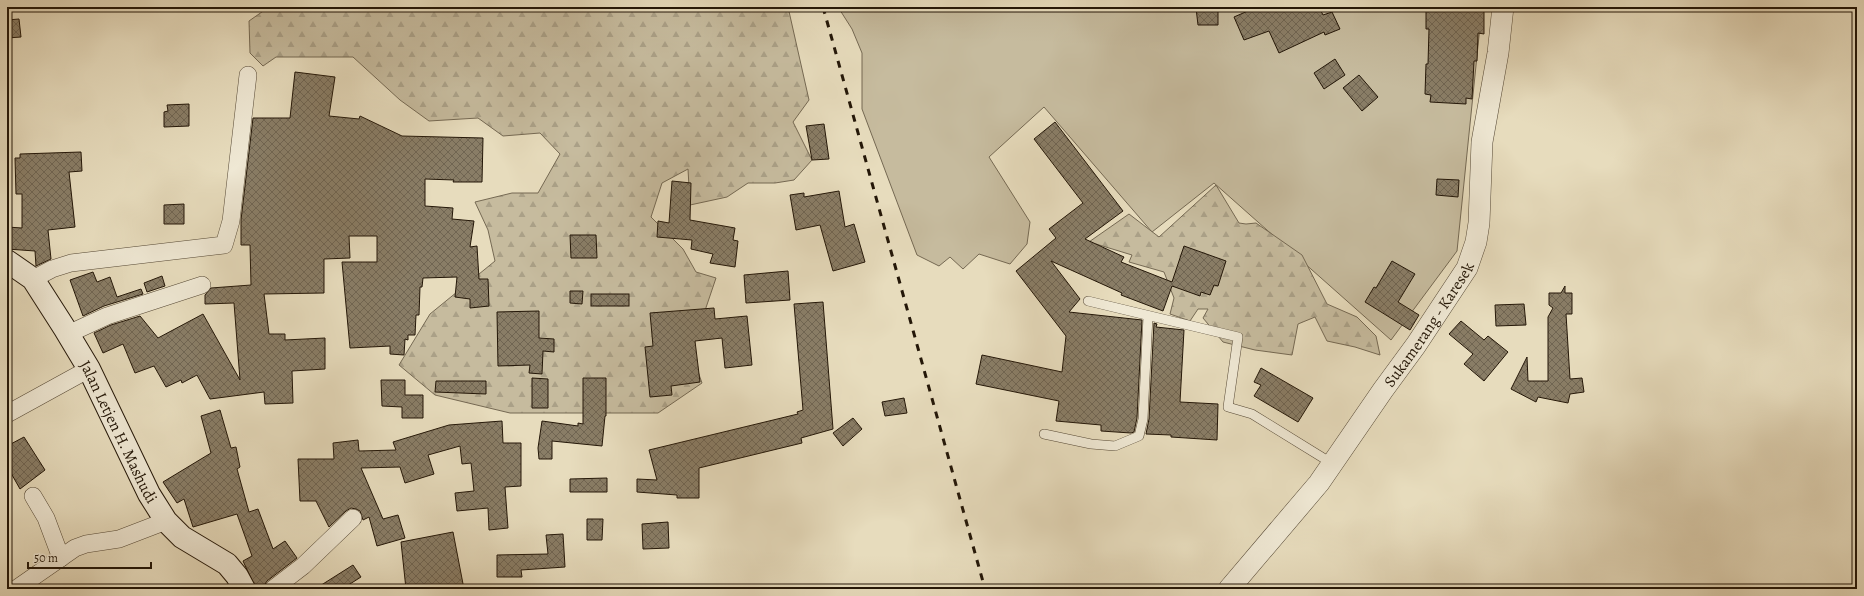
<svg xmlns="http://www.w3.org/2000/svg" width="1864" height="596" viewBox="0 0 1864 596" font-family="Alegreya,serif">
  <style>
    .green { fill: #c6bb9e; stroke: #756953 }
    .forest { fill: url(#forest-firs); stroke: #756953 }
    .building { fill: url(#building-cross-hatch); stroke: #241708 }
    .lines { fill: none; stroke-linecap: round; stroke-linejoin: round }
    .service-casing { stroke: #554835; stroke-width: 10 }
    .minor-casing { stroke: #554835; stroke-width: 18 }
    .tertiary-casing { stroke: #554835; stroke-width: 22 }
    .secondary-casing { stroke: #241708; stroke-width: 24 }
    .service { stroke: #efe8d4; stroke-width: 9 }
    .minor { stroke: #efe8d4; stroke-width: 17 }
    .tertiary { stroke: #efe8d4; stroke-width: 21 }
    .secondary { stroke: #efe8d4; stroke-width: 22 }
    .rail { stroke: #241708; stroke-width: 3; stroke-dasharray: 7 7; stroke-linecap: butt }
    .labels { text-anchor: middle; stroke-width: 3.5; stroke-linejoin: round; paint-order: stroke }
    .street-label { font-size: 16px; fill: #241708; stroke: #efe8d4 }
  </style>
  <defs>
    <pattern id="forest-firs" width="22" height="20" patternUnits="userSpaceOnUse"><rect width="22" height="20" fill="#c6bb9e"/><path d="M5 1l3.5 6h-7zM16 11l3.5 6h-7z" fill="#aaa087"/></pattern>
    <pattern id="building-cross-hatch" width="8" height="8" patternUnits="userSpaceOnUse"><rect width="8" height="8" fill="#897d66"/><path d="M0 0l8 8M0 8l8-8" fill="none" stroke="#706552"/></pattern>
  </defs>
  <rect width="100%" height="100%" fill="#e7dcbd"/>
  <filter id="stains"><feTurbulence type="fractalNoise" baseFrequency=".005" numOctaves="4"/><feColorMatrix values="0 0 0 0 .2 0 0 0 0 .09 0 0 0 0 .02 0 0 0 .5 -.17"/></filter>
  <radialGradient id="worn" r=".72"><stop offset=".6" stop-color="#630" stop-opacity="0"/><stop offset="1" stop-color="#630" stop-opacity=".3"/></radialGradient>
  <path class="green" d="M838,7H1482L1457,251L1391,340L1214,183L1152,232L1044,107L989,157L1030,222L1027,244L1010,264L979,254L963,269L950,257L939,266L917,255L862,109V53L852,29Z"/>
  <g class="forest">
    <path d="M269,7H788L809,100L793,122L812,160L794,180L775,183H748L727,197L690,205L688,169L662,183L651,217L683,249L696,272L716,278L691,352L702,383L658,413H510L435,395L399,365L430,314L495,261L488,230L475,202L512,193H538L560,154L540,133L503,136L478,118L429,121L400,100L353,57H276L263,66L250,53L249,21Z"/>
    <path d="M1216,185L1239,223L1246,224L1256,223L1302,255L1327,304L1357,317L1376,336L1380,355L1355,347L1327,341L1315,317L1298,324L1292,355L1255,350L1223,342L1203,318L1208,309H1198L1190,321L1170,314L1174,298L1164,272L1129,262L1132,255L1096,244L1066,258L1129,214L1159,237Z"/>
  </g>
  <g class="building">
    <path d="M1257,7H1319L1323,15L1332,12L1340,29L1325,35L1324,32L1279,53L1269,31L1244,40L1234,17Z"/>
    <path d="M1454,7H1483V11H1484V34L1478,33L1477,61H1474L1472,99L1466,98V104L1430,102L1431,95L1425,94L1426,64H1428L1429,29H1426V8L1454,10Z"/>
    <path d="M1196,8H1218V25H1198Z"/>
    <path d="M19,19L21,37L7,38V20Z"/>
    <path d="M1335,59L1345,75L1324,89L1314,73Z"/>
    <path d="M295,72L335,77L329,116L359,119L360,116L402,136L483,138L482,182H453L454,180L425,179V206L453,208L452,219L474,221L470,247L477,246L479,279H488L489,306L470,308V299L455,297L457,277L423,278L422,287H420L419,315H416L415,335H408V340L405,339L404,355L390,354V346L350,348L342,262H377V236H349L350,258L324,259V293L264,294L269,334H285V340L325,338V369L292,371L293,403L265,404L264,392L210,399L197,375L182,383L181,380L166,387L154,366L135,373L123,344L103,353L94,333L111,325L140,316L158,338L203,314L240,380L234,303L205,304V295L211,288L251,285L250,245H241V220L253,118H290Z"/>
    <path d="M1359,75L1378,97L1362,111L1343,88Z"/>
    <path d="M189,104V126L164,127V112L168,111L167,105Z"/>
    <path d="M1055,122L1123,211L1085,239L1124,257L1121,262L1172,282L1184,246L1226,261L1218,286L1214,285L1210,295L1201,292L1200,296L1172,286L1163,311L1121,295L1122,293L1051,261L1080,299L1069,312L1142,320L1137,418L1134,432L1131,433L1101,431V425L1056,421L1059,401L976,384L982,355L1062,372L1066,336L1016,271L1056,238L1049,229L1083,203L1034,139Z"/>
    <path d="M824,124L829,159L812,160L806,126Z"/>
    <path d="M81,152L82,171L69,172L75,227L48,230L51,259L36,266L35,251L7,249V227L22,228V194H16L15,158H20V154Z"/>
    <path d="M1437,179L1459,180L1458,197L1436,195Z"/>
    <path d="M672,181L691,183L690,220L735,228L733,240L738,241L735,267L710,263L713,254L691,249L692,240L657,237L658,221L669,223Z"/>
    <path d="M839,191L845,227L854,224L865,262L833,271L820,225L796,230L790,195L804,193V197Z"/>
    <path d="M184,204V224H164V205Z"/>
    <path d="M570,235H596L597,258H571Z"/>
    <path d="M1392,261L1415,274L1398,302L1419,315L1410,330L1365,302L1374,287L1376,288Z"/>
    <path d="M788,271L790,300L746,303L744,275Z"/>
    <path d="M93,272L97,282L110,277L117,297L141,289L143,294L104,306L83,316L70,280Z"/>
    <path d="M162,276L165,286L147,292L144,283Z"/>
    <path d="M1565,286V293H1572V314H1566L1570,379L1582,378L1584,392L1570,394L1568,403L1538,397L1536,402L1511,389L1527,357L1528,381H1548V317L1553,308L1549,305V293H1561Z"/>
    <path d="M570,291H583L582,304L570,303Z"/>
    <rect x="591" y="294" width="38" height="12"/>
    <path d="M823,302L833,429L801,438L802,443L699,468V498H677V495L637,492V479L657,480L649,450L798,414L797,412L803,410L794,304Z"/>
    <path d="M1524,304L1526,325L1496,326L1495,305Z"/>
    <path d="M714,308L715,319L747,316L752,365L725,368L722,338L695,341L700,382L671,386L672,395L650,397L645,347L653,346L650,313Z"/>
    <path d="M539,311V338L554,339V352L543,351L542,374L529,373L530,365L498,366L497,312Z"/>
    <path d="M1461,321L1484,340L1488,336L1508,352L1484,381L1464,364L1473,354L1449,334Z"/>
    <path d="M1154,323L1157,324L1156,327L1184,330L1180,402L1218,404L1217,440L1171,437V435L1146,434L1149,419Z"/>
    <path d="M1261,368L1313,398L1298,422L1254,396L1261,385L1254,382Z"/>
    <path d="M532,378L548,379V408H532Z"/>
    <path d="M583,378H606V416H605L602,446L552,441V459H539L538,448L542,421L578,426V423L583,424Z"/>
    <path d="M381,380H405V395H423V418H402V407L382,406Z"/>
    <path d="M436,381H486V394L435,392Z"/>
    <path d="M904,398L907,413L885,416L882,402Z"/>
    <path d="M220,410L231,448L236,447L240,467L237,469L249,512L258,509L273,549L285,541L297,558L267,581L262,589H256L243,561L252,556L237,514L193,527L184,499L177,503L163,482L211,453L201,416Z"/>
    <path d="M853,418L862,429L843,446L833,433Z"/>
    <path d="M502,421L503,443H521V486L505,487L508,528L489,530L488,508L457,511L455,493L474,491L471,463L462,464L460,446L428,455L434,474L405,483L400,467L361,468L383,519L398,515L405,538L377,546L369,517L363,520L360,511L356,509L351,508L346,511L329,527L316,501H300L298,459H334L333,443L358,440L359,451L396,450L393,442L449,425Z"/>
    <path d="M24,437L45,470L20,489L7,466V446Z"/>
    <path d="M607,478V492H570V479Z"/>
    <path d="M587,519H603L602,540H587Z"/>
    <path d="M668,522L669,548L643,549L642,524Z"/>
    <path d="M453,532L464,589H406L401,542Z"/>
    <path d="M563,534L565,567L521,570L522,577H497V555L548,554L546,535Z"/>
    <path d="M353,565L361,577L342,589H315Z"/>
  </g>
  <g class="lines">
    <g class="service-casing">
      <g id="service">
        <path d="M1088,301L1238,337L1228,407L1252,414L1333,464"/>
        <path d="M1044,434L1091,444L1115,446L1139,436L1143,419L1148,316"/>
      </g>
    </g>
    <g class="minor-casing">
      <g id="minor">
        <path d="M33,279L52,269L71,263L224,245L231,221L248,75"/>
        <path d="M68,334L107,316L202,285"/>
        <path d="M7,414L89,369"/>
        <path d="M33,496L46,518L61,558"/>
        <path d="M16,589L75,548L86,544L119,539L166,521"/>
        <path d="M273,589L303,566L353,518"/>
      </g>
    </g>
    <g class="tertiary-casing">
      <g id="tertiary">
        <path id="s1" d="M1229,589L1319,483L1383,390L1416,345L1467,268L1476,242L1479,223L1482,142L1498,53L1503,7"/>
      </g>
    </g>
    <g class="secondary-casing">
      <g id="secondary">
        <path id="s2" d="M7,261L33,279L65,329L89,369L149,494L166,521L182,537L227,564L237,576L244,589"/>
      </g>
    </g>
    <use href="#service" class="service"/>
    <use href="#minor" class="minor"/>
    <use href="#tertiary" class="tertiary"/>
    <use href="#secondary" class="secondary"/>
    <path class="rail" d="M823,7L985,589"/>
  </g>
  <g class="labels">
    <g class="street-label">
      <text dy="6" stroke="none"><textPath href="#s1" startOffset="332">Sukamerang - Karesek</textPath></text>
      <text dy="6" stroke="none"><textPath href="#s2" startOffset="207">Jalan Letjen H. Mashudi</textPath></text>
    </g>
  </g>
  <rect width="1864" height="596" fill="none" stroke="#e7dcbd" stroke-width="24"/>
  <rect x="8" y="8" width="1848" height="580" fill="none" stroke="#241708" stroke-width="2"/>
  <rect x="12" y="12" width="1840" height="572" fill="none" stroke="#241708"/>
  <path d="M28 562v6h123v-6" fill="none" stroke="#241708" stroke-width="2"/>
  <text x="34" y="562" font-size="12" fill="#241708" stroke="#efe8d4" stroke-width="3" paint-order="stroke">50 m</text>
  <rect width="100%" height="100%" filter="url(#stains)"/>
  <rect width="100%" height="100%" fill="url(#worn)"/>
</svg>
